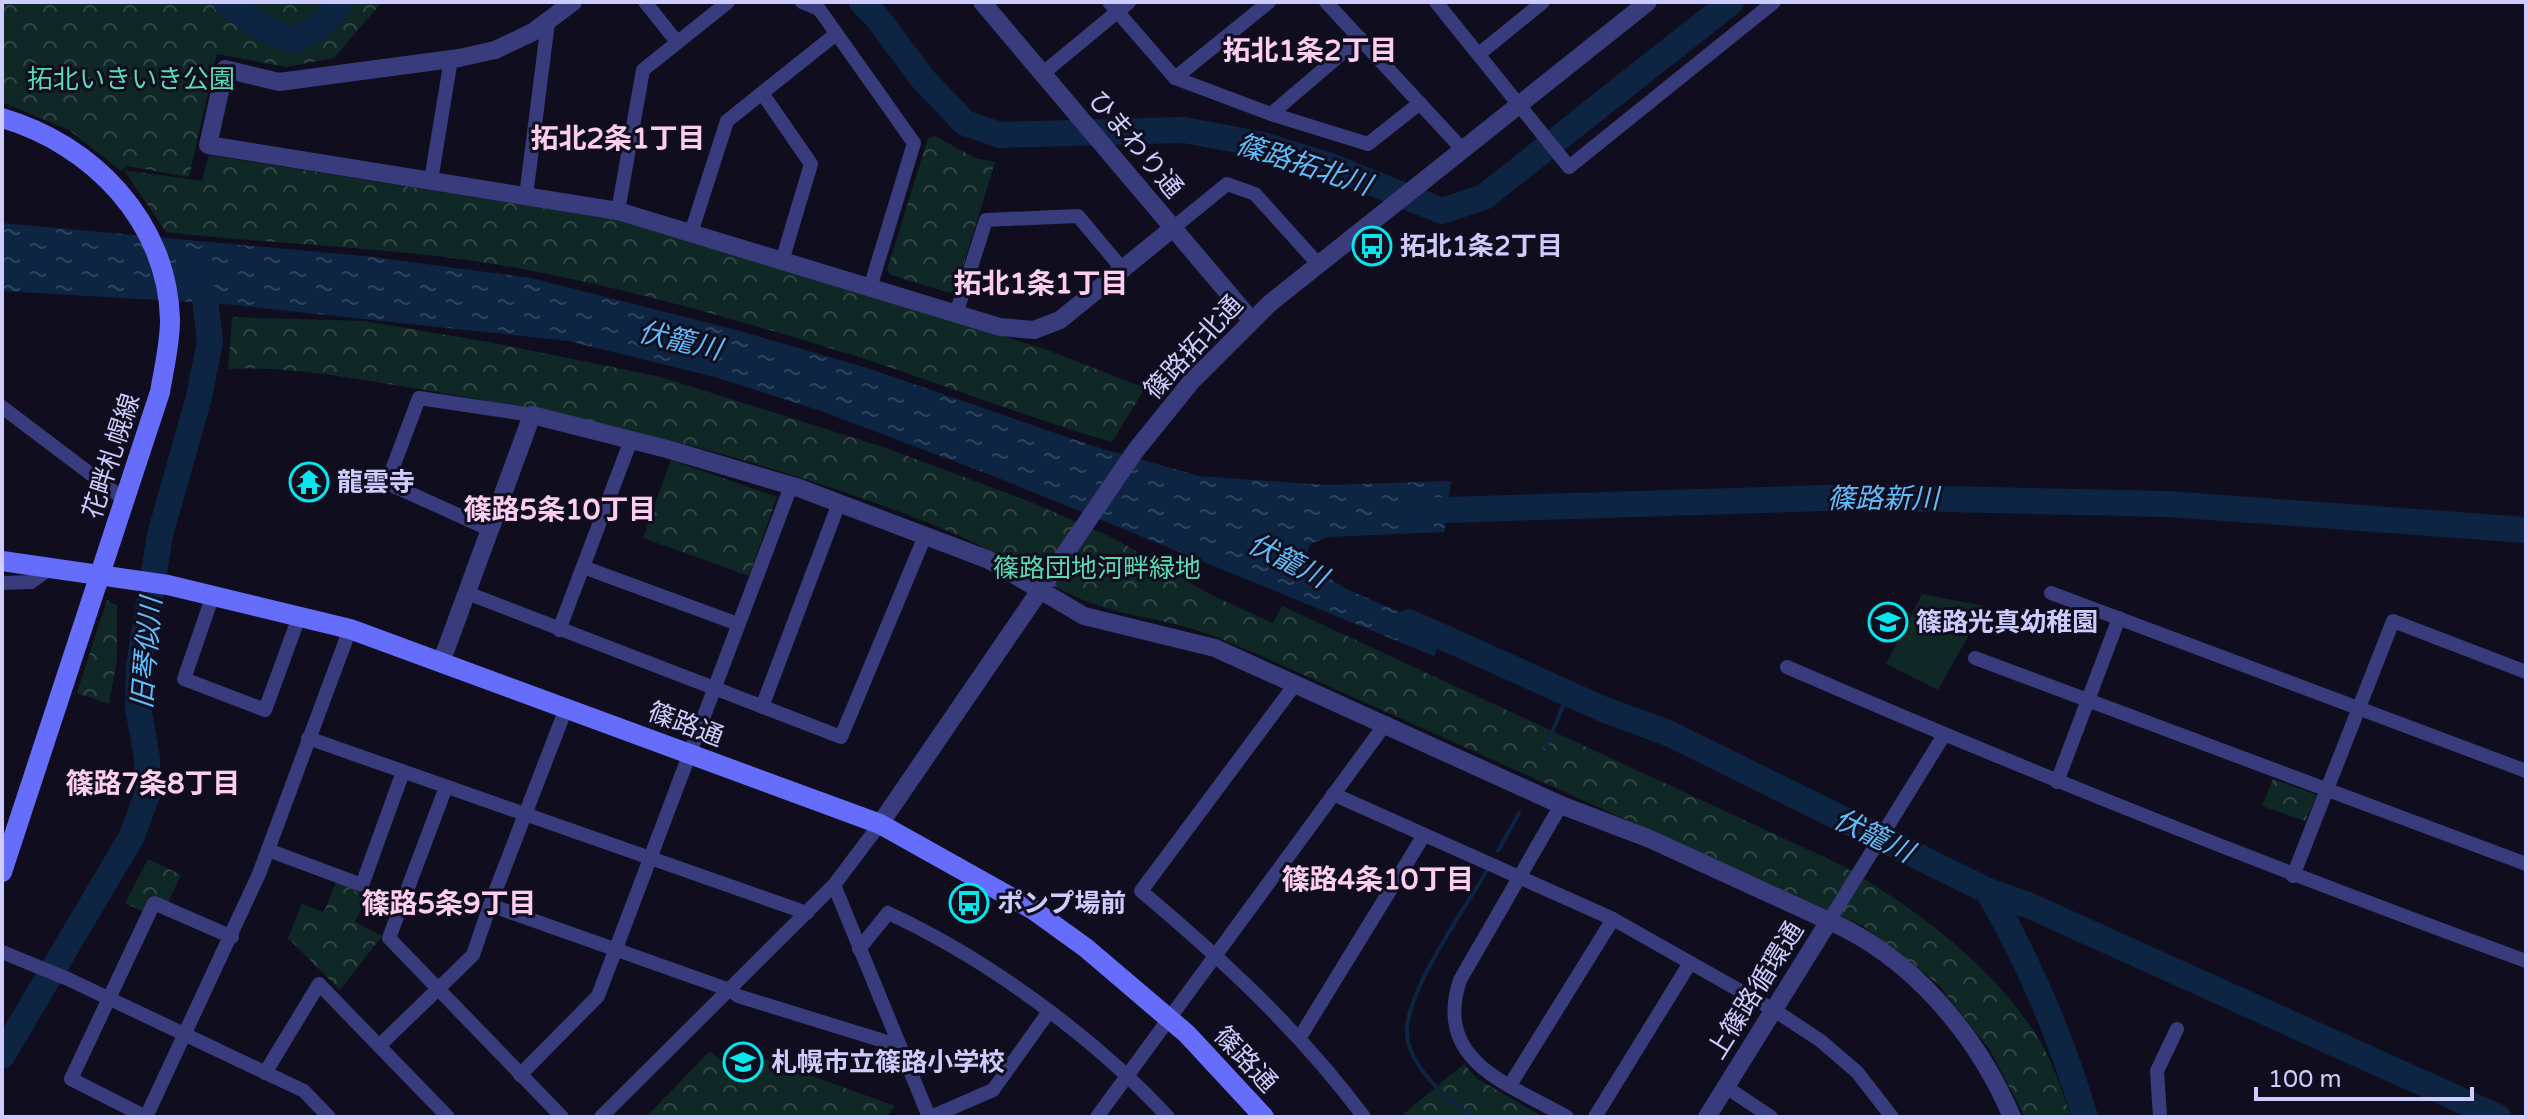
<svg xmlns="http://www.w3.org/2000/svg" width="2528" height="1119" viewBox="0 0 2528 1119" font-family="'Varela Round','Noto Sans JP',sans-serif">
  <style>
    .green { fill: #102825 }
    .forest { fill: url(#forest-crowns) }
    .water { fill: url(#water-ripples) }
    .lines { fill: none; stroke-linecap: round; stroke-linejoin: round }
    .stream { stroke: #0d2542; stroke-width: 4 }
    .river { stroke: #0d2542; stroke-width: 26 }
    .minor { stroke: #393c7c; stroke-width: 14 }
    .tertiary { stroke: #393c7c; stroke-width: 18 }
    .secondary { stroke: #666dfa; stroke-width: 20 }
    .labels { text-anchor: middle; stroke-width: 6; stroke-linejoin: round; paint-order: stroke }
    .park-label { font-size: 26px; fill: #5bdab1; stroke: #0f0d1e }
    .street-label { font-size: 26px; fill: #ceccfd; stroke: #0f0d1e }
    .poi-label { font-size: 26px; font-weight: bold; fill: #ceccfd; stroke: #0f0d1e; text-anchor: start }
    .neighbourhood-label { font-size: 28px; font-weight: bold; fill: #fdceef; stroke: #0f0d1e }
    .water-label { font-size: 28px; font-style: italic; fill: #5ebcf9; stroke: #0f0d1e }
  </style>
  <defs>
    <pattern id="forest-crowns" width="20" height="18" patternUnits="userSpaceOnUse" patternTransform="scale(2)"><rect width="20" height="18" fill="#102825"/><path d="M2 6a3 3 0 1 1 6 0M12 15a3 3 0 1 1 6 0" fill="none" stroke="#324646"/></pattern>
    <pattern id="water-ripples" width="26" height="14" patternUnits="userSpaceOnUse" patternTransform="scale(2)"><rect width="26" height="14" fill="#0d2542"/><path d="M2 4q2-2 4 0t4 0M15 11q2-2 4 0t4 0" fill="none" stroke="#2f435e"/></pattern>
  </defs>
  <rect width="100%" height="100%" fill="#0f0d1e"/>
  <path class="green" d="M1922,594L1985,606L1938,690L1886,664Z"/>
  <g class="forest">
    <path d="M2,2H382L334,58L286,67L217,54L189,177L127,166L121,171L69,130L2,102Z"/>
    <path d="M935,136L975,158L995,162L956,289L950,293L891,275L887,270L928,138Z"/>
    <path d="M209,155L618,220L1042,348L1145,388L1112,442C1028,418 948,386 865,359C757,325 645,293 533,271C412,247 288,246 166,232L124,170L202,181Z"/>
    <path d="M232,317L364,321L489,342L661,377L886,448L1031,502L1115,539L1211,595L1273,623L1282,606L1837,863C1910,904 1988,961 2035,1033C2051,1058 2062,1089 2071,1117H2025L1990,1050L1938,984L1863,926L1255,653C1235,645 1214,635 1193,629C1157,618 1118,615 1083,600C1037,580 995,550 948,531C774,459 587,416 401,386C342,377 288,366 228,369Z"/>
    <path d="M671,460L777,497L749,576L643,538Z"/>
    <path d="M107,600L117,606V659L109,704L77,693Z"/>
    <path d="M2273,779L2317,795L2305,821L2262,806Z"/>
    <path d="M148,859L181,875L168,902L151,895L142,911L125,903Z"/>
    <path d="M336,882L368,896L355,922L382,936L340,990L288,938L302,904L324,912Z"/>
    <path d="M710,1051L731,1069L748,1053L895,1106L886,1117H646Z"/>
    <path d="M1464,1064L1476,1078L1543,1117H1400Z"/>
  </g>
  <path class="water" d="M2,223L374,257L531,278L740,331L867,368L1093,446L1199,476L1325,485L1451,481L1444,532L1328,537L1310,544L1304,562L1346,589L1444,631L1434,656L996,477L821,411L715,377L568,341L225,304L2,291Z"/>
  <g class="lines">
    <g class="stream">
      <path d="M1546,747L1568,694"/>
      <path d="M1498,851L1519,813"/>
      <path d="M1475,1117C1447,1101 1404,1063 1407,1027C1411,985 1463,911 1486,872"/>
    </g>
    <g class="river">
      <path d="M226,2L263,28L293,40L318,28L341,2"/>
      <path d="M862,2L875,15L923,79L965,123L1000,135L1184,130L1259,144L1333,167L1442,211L1484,197L1731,2"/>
      <path d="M1414,511L1857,497L2168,504L2526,530"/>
      <path d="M1409,622L1605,710L1668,733L1988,891L2028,905L2498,1117"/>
      <path d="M1988,891C2028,960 2062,1040 2085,1117"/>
      <path d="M2,1056L132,836L148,792L147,758L138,707L139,666L160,535L199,397L210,341L205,299L196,269"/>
    </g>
    <g class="minor">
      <path d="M645,2L677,42"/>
      <path d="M802,2L819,9L914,143L870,288"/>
      <path d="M1109,2L1175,78L1271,114L1368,144L1420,103"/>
      <path d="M1326,2L1463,150"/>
      <path d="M1436,2L1569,167L1774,2"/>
      <path d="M1479,54L1543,2"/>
      <path d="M1042,74L1129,2"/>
      <path d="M1175,78L1269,2"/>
      <path d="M762,93L811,164L782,261"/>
      <path d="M1271,114L1360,38"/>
      <path d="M431,180L451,59"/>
      <path d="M526,196L548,22"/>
      <path d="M618,211L643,70L728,2"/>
      <path d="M1173,228L1227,184L1255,194L1319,265"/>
      <path d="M691,233L727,121L836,34"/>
      <path d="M956,314L986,220L1078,216L1124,271"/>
      <path d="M2,407L125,500"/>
      <path d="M489,529L387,483L419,398L532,415"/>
      <path d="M583,567L738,624"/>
      <path d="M2,583L31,582L52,567"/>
      <path d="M467,593L841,737L925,536"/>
      <path d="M2051,593L2526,771"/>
      <path d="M213,595L184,679L265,710L299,617"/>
      <path d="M559,630L631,440"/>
      <path d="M1975,658L2526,864"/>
      <path d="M1787,667C2031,773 2277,870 2526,961"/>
      <path d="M1296,683L1141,891C1222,959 1300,1031 1364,1117"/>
      <path d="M567,706L490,905L730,990L738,996L900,1046"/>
      <path d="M762,707L839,503"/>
      <path d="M308,738L807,913"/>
      <path d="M2057,782L2119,618"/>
      <path d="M446,787L389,938L562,1117"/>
      <path d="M1333,794L1613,919L1774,1010L1821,1041L1857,1072L1892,1117"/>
      <path d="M1561,805L1460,980C1433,1062 1509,1084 1567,1117"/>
      <path d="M268,850L362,885L403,772"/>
      <path d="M2293,876L2393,621L2526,672"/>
      <path d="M834,885L929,1117"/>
      <path d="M1829,921L1944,735"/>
      <path d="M859,949L888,913C986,958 1094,1037 1168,1117"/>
      <path d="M2,952L68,979L304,1091L329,1117"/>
      <path d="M1300,1037L1424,835"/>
      <path d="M379,1046L473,955L490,905"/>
      <path d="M265,1073L319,984L448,1117"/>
      <path d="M520,1075L598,996L791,486"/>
      <path d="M1510,1085L1613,919"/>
      <path d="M1726,1087L1771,1117"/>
      <path d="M146,1117L259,874L350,629"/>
      <path d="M146,1117L71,1079L154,903L232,937"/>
      <path d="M601,1117L834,885L880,824"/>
      <path d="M931,1117L993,1090L1048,1013"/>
      <path d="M1097,1117L1386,723"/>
      <path d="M1595,1117L1690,963"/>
      <path d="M2160,1117L2157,1071L2177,1029"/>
    </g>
    <g class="tertiary">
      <path d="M573,2L533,32L495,50L459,58L279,82L225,69L208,145L618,211L1000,327L1034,330L1060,320L1173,228"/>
      <path d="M982,2L1251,320"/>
      <path d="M442,660L532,415L667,449L799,488L989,560L1084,616L1215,648L1561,805L1650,839L1829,921"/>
      <path d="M880,824L1136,450L1191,382L1269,304L1648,2"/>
      <path d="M1707,1117L1829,921C1912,957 1977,1035 2012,1117"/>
    </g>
    <g class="secondary">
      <path d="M2,118C92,144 168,222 170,320C170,344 164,368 160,392L2,872"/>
      <path d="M2,561L168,585L350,629L880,824L1032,909L1086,948L1187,1034L1264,1117"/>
    </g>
  </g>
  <defs>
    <g id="bus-ring" transform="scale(2)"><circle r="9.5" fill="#0f0d1e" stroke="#08e6ed" stroke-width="1.5"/><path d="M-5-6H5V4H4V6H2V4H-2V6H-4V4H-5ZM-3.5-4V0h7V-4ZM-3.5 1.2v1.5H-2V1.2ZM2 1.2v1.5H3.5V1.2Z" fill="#08e6ed"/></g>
    <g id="temple-ring" transform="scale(2)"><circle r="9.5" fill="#0f0d1e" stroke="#08e6ed" stroke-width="1.5"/><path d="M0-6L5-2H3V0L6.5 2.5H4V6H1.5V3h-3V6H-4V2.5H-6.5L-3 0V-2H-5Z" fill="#08e6ed"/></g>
    <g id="school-ring" transform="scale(2)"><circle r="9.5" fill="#0f0d1e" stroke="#08e6ed" stroke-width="1.5"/><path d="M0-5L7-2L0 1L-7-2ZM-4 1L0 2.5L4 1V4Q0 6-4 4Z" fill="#08e6ed"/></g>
  </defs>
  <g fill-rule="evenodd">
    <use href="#bus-ring" x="1372" y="246"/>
    <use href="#temple-ring" x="309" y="482"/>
    <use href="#school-ring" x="1888" y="622"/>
    <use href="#bus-ring" x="969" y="903"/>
    <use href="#school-ring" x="743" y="1062"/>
  </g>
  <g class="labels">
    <g class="park-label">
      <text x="131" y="88">拓北いきいき公園</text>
      <text x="1097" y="577">篠路団地河畔緑地</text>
    </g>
    <g class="street-label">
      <text transform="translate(1136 144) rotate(50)" y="9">ひまわり通</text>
      <text transform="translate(1193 347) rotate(-47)" y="9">篠路拓北通</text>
      <text transform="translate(111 456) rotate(-72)" y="9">花畔札幌線</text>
      <text transform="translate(686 724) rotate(21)" y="9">篠路通</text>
      <text transform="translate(1755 990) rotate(-58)" y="9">上篠路循環通</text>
      <text transform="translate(1246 1059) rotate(47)" y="9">篠路通</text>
    </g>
    <g class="poi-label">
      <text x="1400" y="255">拓北1条2丁目</text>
      <text x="337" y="491">龍雲寺</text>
      <text x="1916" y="631">篠路光真幼稚園</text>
      <text x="997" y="912">ポンプ場前</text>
      <text x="771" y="1071">札幌市立篠路小学校</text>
    </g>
    <g class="neighbourhood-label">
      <text x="1310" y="60">拓北1条2丁目</text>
      <text x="618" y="148">拓北2条1丁目</text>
      <text x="1041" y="293">拓北1条1丁目</text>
      <text x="560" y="519">篠路5条10丁目</text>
      <text x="153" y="793">篠路7条8丁目</text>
      <text x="1378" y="889">篠路4条10丁目</text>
      <text x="449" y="913">篠路5条9丁目</text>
    </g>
    <g class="water-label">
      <text transform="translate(1304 164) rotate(18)" y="10">篠路拓北川</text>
      <text transform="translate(680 340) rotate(13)" y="10">伏籠川</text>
      <text x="1883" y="508">篠路新川</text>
      <text transform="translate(1288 560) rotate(27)" y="10">伏籠川</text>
      <text transform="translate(146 653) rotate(-85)" y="10">旧琴似川</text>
      <text transform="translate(1874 835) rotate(26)" y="10">伏籠川</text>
    </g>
  </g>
  <rect width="2528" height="1119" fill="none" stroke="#ceccfd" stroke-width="8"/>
  <path d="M2256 1087v12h216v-12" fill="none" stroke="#ceccfd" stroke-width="4"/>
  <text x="2268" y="1087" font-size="24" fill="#ceccfd" stroke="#0f0d1e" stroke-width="6" paint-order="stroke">100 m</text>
</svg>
